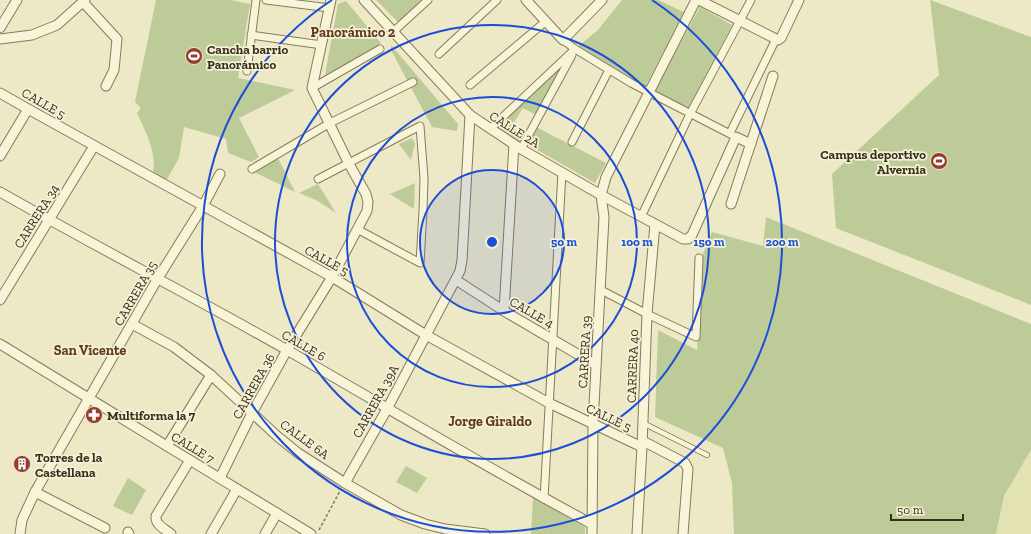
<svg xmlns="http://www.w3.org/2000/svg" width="1031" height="534" viewBox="0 0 1031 534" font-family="'Zilla Slab',serif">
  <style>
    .farmland { fill: #e2e2b3 }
    .green { fill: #bdcb99 }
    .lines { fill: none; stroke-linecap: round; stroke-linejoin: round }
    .service-casing { stroke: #877a5c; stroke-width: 6 }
    .pedestrian-casing { stroke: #877a5c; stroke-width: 9 }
    .minor-casing { stroke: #877a5c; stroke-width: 11 }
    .path { stroke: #877a5c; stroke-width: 1.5; stroke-dasharray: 3 2; stroke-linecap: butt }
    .service { stroke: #f8f4d8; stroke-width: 4.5 }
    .pedestrian { stroke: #f8f4d8; stroke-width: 7 }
    .minor { stroke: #f8f4d8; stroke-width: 9 }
    .ring { fill: none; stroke: #1d4ed8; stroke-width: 2 }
    .labels { text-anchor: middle; stroke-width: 3.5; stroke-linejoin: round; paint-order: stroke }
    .poi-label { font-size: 13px; font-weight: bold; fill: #382f1f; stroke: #f5f1d5; text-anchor: start }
    .street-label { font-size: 13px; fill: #382f1f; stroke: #f5f1d5 }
    .neighbourhood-label { font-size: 14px; font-weight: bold; fill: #633a20; stroke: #f5f1d5 }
    .centre { fill: #1d4ed8; stroke: #f5f1d5; stroke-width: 2 }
    .ring-label { font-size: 12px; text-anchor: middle; font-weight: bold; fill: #1d4ed8; stroke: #f5f1d5; stroke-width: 3.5; stroke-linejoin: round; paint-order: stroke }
  </style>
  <rect width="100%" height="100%" fill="#ede8c5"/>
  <path class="farmland" d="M1031,450V534H996L1004,496Z"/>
  <g class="green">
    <path d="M156,0H231L250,4L238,78L295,90L239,118L259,157L251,162L228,153L226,139L184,127L179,158L166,181L153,174C157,153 146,132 137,113L141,108L135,102Z"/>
    <path d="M376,0H426L400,24Z"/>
    <path d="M622,0H658L684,12L645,87L575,49L598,30Z"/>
    <path d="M930,0L1031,37V305L836,228L832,174L939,75Z"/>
    <path d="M346,1L381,43L368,54L325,75L338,4Z"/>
    <path d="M700,7L732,25L688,109L654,92Z"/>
    <path d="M391,45L458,124L457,131L432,127L391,50Z"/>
    <path d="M564,62L536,115L523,108L508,132L523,140L522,146L495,127Z"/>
    <path d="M536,127L606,163L595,183L527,144Z"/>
    <path d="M412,138L415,144L411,160L399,144Z"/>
    <path d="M278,158L295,192L252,171Z"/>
    <path d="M415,183L414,209L390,194Z"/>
    <path d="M318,184L336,213L316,200L299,193Z"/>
    <path d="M766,217L1031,324V450L1004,496L996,534H734L732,483L723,448L655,417L658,330L697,350L702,256L712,232L763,246Z"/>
    <path d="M406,466L427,478L417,493L396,482Z"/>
    <path d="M128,478L146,490L132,515L113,506Z"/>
    <path d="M533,497L585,527V534H531Z"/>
  </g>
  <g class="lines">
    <g class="service-casing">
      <path id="service" d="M643,423L707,455"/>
    </g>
    <g class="pedestrian-casing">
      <g id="pedestrian">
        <path d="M266,0L330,8"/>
        <path d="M393,32L428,0"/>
        <path d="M251,35L322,45"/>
        <path d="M563,40L575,49L631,83L736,137"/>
        <path d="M439,54L497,0"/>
        <path d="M247,71L256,0"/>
        <path d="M470,85L545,22"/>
        <path d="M312,88L380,49"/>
        <path d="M490,129L575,49"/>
        <path d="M730,133L776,39"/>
        <path d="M572,142L609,70"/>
        <path d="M521,149L572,55"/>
        <path d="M252,169L330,123L413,82"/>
        <path d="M318,179L420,126L424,178L423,211L420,263L357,229"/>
        <path d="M641,217L690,114L751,0"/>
        <path d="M601,290L647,314L696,337L699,258"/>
        <path d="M544,499L562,172"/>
      </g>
    </g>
    <g class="minor-casing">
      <g id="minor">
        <path d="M364,0L470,115L521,149L601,195L683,239H688L692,235L736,137L751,144"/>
        <path d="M526,0L563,40L602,0"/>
        <path d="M699,0L778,40L781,38L799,0"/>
        <path d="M83,2L117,39L114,70L106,86"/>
        <path d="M0,28L17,0"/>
        <path d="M0,39L32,35L57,25L85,0"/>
        <path d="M0,93L28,109L332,277L426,335L549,403L642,447"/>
        <path d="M0,156L28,109"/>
        <path d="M0,192C95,246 192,296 287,350C388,408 489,469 592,524"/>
        <path d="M731,204L773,76"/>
        <path d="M456,280L504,311L596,365"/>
        <path d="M0,300L94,146"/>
        <path d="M504,311L514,144"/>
        <path d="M132,324L174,347L211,375L277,436L298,453L345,483L401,515L425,524L445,529L485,534"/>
        <path d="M0,344L311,534"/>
        <path d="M643,441L685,463L688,469L683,534"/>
        <path d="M167,446L211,375"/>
        <path d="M220,478L252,413L287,350L332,277L367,211L368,202L366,194L349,164L312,88L331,0"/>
        <path d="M345,483L387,409L460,271L462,260L470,115"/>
        <path d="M35,492L105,528"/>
        <path d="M128,532L129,534"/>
        <path d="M20,534L22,520L35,492L158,278L203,206L220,174"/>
        <path d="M171,534C165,529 155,525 156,516L190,460"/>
        <path d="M211,534L237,489"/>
        <path d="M265,534L277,513"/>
        <path d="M592,534L593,424L604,217L601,195L606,177L696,0"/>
        <path d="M637,534L642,447L647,314L655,224"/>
      </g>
    </g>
    <path class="path" d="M319,530L340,491"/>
    <use href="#service" class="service"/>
    <use href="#pedestrian" class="pedestrian"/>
    <use href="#minor" class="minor"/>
  </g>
  <circle cx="492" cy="242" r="72" fill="#1d4ed8" fill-opacity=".12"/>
  <g class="ring">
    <circle cx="492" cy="242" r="72"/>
    <circle cx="492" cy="242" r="145"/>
    <circle cx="492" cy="242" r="217"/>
    <path d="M652 0A290 290 0 1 1 332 0"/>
  </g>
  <defs>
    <g id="stadium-disc" transform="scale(0.9)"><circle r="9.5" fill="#953e2e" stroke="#f5f1d5"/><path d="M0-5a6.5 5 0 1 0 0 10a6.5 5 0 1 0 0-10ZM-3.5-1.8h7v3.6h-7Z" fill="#fff"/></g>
    <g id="pharmacy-disc" transform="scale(0.9)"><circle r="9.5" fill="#953e2e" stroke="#f5f1d5"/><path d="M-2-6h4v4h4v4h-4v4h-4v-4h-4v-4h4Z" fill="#fff"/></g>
    <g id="building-disc" transform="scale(0.9)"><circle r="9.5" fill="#953e2e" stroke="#f5f1d5"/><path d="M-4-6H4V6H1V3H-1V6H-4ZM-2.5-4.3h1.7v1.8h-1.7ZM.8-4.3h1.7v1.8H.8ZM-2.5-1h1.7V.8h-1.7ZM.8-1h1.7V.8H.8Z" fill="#fff"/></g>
  </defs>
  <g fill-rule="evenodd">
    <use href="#stadium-disc" x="194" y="56"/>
    <use href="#stadium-disc" x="939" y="161"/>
    <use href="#pharmacy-disc" x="94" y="415"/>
    <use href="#building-disc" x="22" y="464"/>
  </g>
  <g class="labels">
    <g class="poi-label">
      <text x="207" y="54">Cancha barrio<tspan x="207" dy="15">Panorámico</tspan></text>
      <text x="926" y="159" text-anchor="end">Campus deportivo<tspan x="926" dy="15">Alvernia</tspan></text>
      <text x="107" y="420">Multiforma la 7</text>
      <text x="35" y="462">Torres de la<tspan x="35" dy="15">Castellana</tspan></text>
    </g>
    <g class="street-label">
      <text transform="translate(44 103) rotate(30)" y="5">CALLE 5</text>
      <text transform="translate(515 129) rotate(32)" y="5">CALLE 2A</text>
      <text transform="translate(36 216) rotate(-58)" y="5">CARRERA 34</text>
      <text transform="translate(327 260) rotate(29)" y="5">CALLE 5</text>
      <text transform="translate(135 293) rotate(-60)" y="5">CARRERA 35</text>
      <text transform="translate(532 312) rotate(30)" y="5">CALLE 4</text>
      <text transform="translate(304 345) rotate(30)" y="5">CALLE 6</text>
      <text transform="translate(584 352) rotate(-87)" y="5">CARRERA 39</text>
      <text transform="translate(632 366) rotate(-88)" y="5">CARRERA 40</text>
      <text transform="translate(253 386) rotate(-61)" y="5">CARRERA 36</text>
      <text transform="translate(375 401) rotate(-61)" y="5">CARRERA 39A</text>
      <text transform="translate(609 417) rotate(25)" y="5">CALLE 5</text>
      <text transform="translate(305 439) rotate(36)" y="5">CALLE 6A</text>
      <text transform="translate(193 447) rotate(31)" y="5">CALLE 7</text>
    </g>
    <g class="neighbourhood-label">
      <text x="353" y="37">Panorámico 2</text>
      <text x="90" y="355">San Vicente</text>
      <text x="490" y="426">Jorge Giraldo</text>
    </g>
  </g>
  <circle cx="492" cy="242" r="6" class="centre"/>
  <g class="ring-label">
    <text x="564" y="246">50 m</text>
    <text x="637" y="246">100 m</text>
    <text x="709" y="246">150 m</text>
    <text x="782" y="246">200 m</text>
  </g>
  <path d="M891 514v6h72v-6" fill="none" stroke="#382f1f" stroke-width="2"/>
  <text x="897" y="514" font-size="12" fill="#382f1f" stroke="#f5f1d5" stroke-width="3" paint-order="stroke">50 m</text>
</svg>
